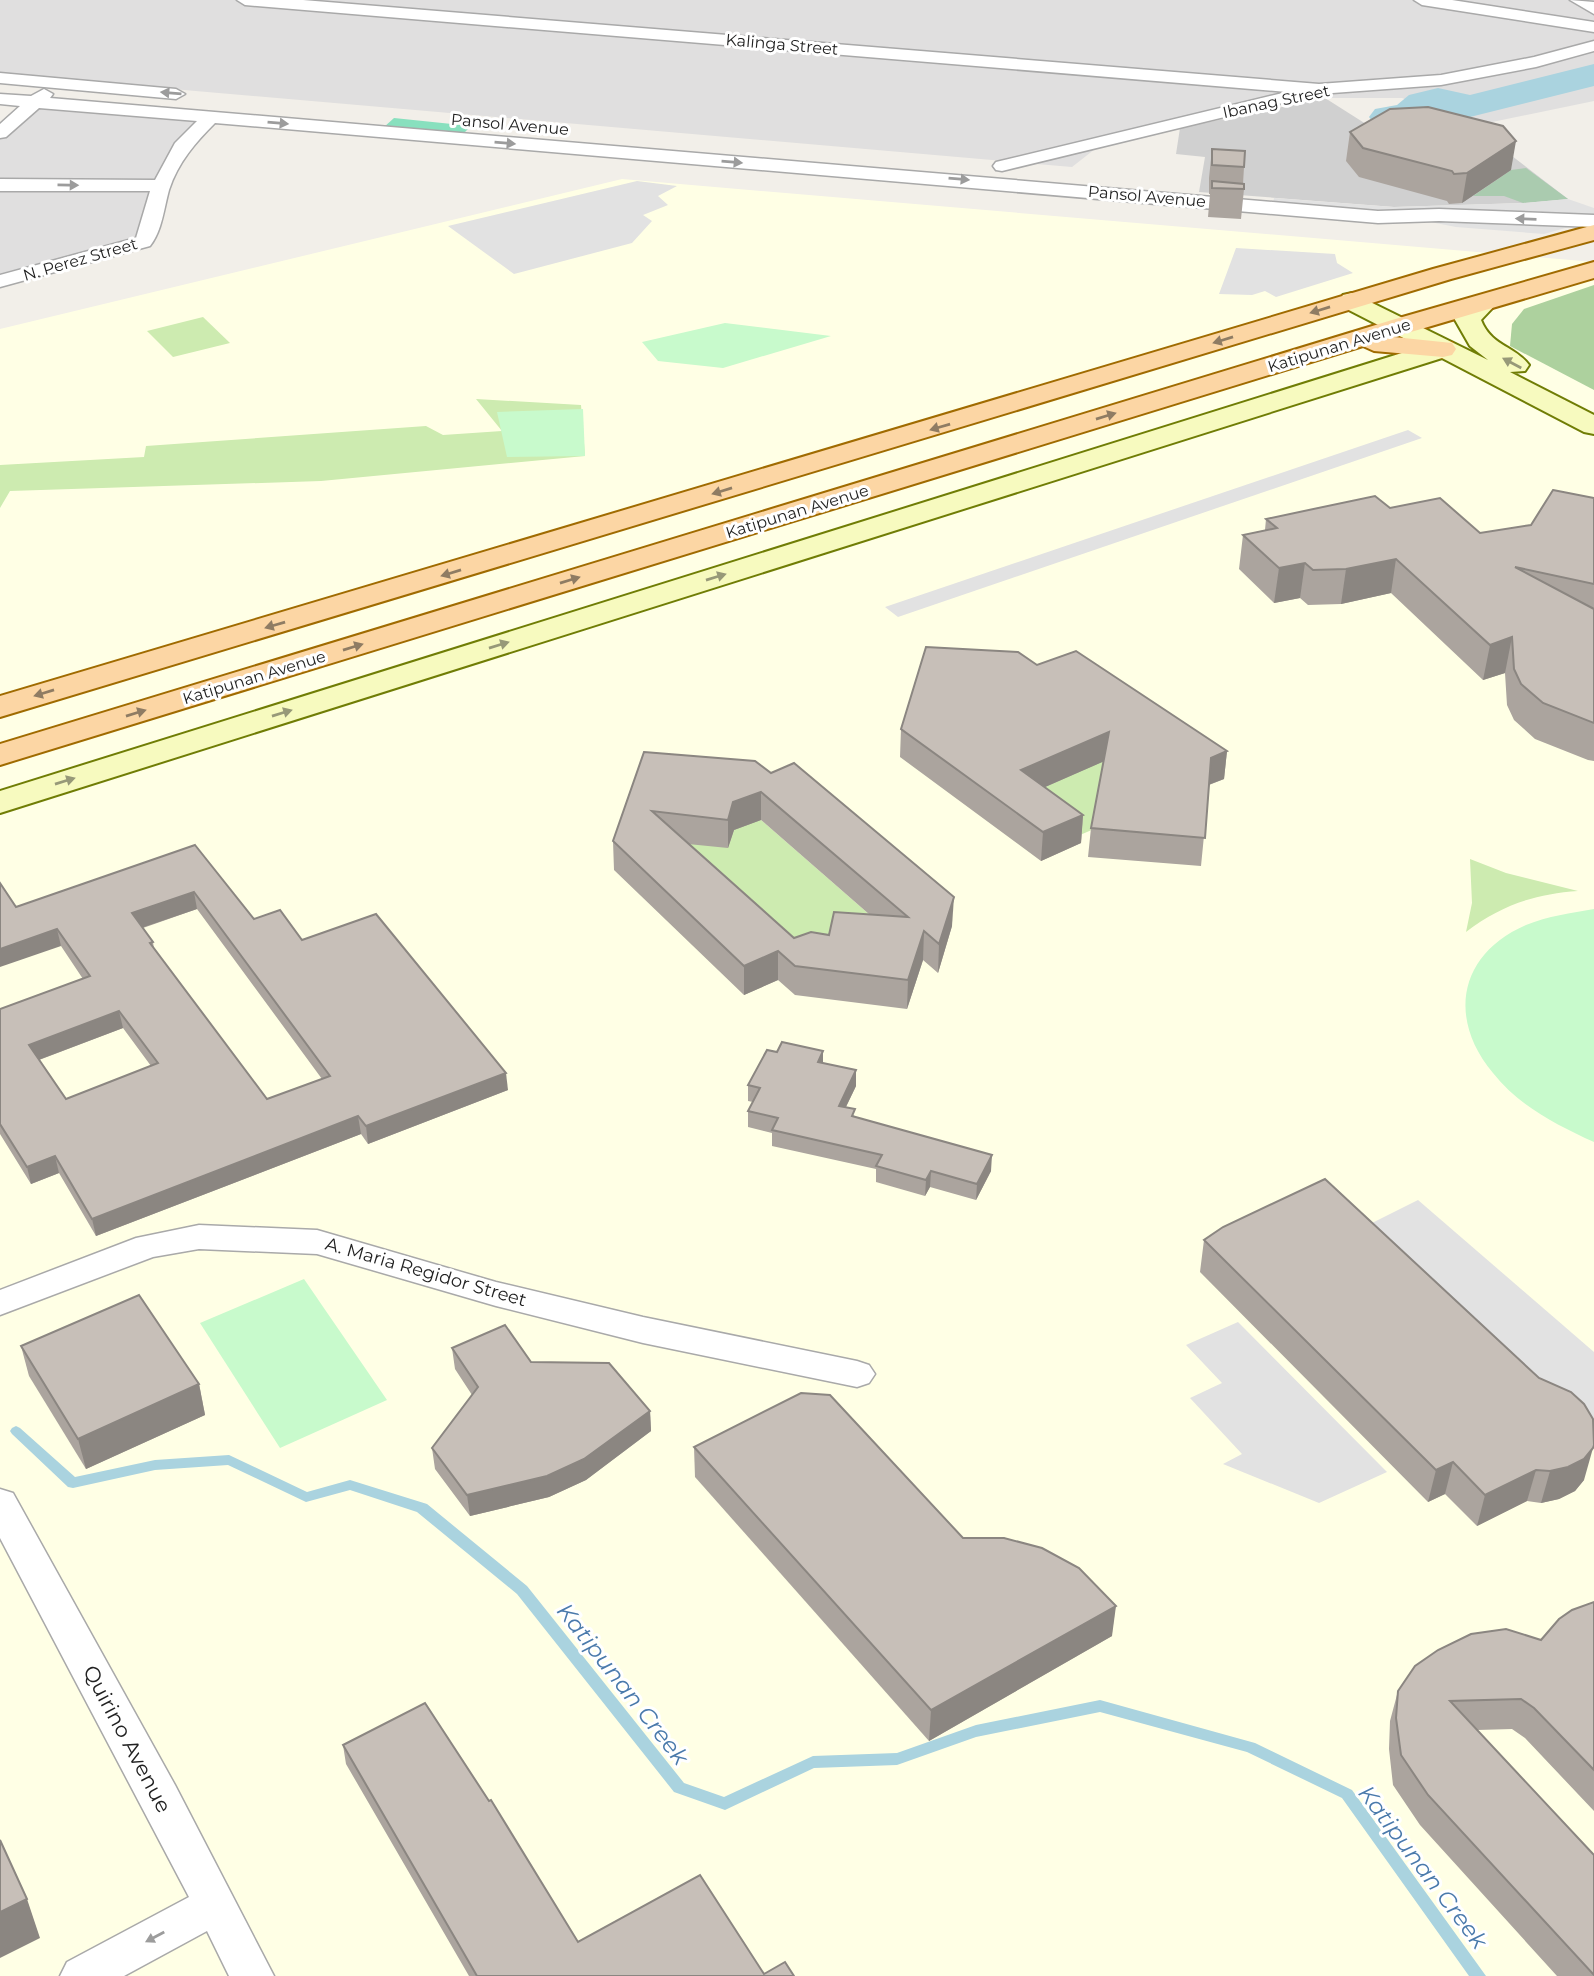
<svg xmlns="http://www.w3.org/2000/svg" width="1594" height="1976" viewBox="0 0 1594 1976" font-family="Montserrat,sans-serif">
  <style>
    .residential { fill: #e0dfdf }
    .education { fill: #ffffe5 }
    .religious { fill: #d0d0d0 }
    .grass { fill: #cdebb0 }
    .forest { fill: #add19e }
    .cemetery { fill: #aacbaf }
    .park { fill: #c8facc }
    .pitch { fill: #88e0be }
    .parking { fill: #e2e2e2 }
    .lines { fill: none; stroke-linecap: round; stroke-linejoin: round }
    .stream { fill: #aad3df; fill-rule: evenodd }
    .river { fill: #aad3df; fill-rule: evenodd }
    .street-casing { stroke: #a9a9a9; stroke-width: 3 }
    .secondary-casing { stroke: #707d05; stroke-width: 4 }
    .primary-casing { stroke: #a06b00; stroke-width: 4 }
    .street { fill: #fff; fill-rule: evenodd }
    .secondary { fill: #f7fabf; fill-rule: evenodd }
    .primary { fill: #fcd6a4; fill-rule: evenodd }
    .wall { fill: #aba49e; fill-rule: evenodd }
    .shaded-wall { fill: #8b8681 }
    .building { fill: #c7bfb8; stroke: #8b8681; stroke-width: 2; fill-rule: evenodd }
    .oneway { fill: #9c9c9c }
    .oneway2 { fill: #8f7c63 }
    .oneway3 { fill: #979978 }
    .labels { text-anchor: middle; stroke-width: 6; stroke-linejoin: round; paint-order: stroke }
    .far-street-label { font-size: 16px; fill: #222; stroke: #fff }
    .street-label { font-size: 18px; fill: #222; stroke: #fff }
    .near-street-label { font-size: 21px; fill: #222; stroke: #fff }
    .near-water-label { font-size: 23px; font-style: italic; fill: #4a7aab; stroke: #fff }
  </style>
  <rect width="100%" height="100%" fill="#f2efe9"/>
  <g class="residential">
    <path d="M0,0H1594V101L1473,126L1402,98H1325L1243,113L1095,149L1072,167L0,74Z"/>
    <path d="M35,103L203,119L156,184L0,183V136Z"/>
    <path d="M0,185L157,187L137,241L0,277Z"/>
  </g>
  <path class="education" d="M622,179L1594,262V1976H0V329Z"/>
  <path class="religious" d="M1325,98L1377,131L1473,126L1568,199L1523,203L1394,207L1199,192L1205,157L1176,154L1180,128Z"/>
  <g class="grass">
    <path d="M203,317L230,343L173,357L147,331Z"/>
    <path d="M476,399L581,405L585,456L321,481L10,491L0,508V465L144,457L146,446L426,426L443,435L502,431Z"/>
    <path d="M1121,753L1094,829L1073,838L1020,798Z"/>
    <path d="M761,820L886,929L810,961L685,843L736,824Z"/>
    <path d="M1470,859L1506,873L1578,891C1535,894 1501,905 1466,932L1472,903Z"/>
  </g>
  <path class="forest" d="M1594,285V390L1510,346L1512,324L1524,309Z"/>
  <path class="cemetery" d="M1526,168L1568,199L1523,203L1504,196H1473L1511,170Z"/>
  <g class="park">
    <path d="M725,323L831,336L723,368L658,361L642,342Z"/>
    <path d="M583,409L585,456L507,457L497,412Z"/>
    <path d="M1594,909V1142C1557,1125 1519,1106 1493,1073C1447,1018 1459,954 1526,925C1548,916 1571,913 1594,909Z"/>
    <path d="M304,1279L387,1400L280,1448L200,1323Z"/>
  </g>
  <path class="pitch" d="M394,118L471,126L461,136L383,128Z"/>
  <g class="parking">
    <path d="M637,181L677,186L658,196L668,205L643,215L652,221L632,243L514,274L448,226Z"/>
    <path d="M1274,198L1394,207L1523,203L1568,199L1594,208V220L1544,234L1456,227L1384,213L1273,204Z"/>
    <path d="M1236,248L1335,254L1337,263L1353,273L1276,297L1265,291L1252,295L1219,294Z"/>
    <path d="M1408,430L1422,438L898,617L885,607Z"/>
    <path d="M1418,1200L1594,1352V1439L1362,1228Z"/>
    <path d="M1238,1322L1387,1472L1319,1503L1223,1464L1242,1454L1190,1398L1222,1383L1186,1345Z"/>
  </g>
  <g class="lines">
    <path class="stream" d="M16,1426L20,1428L75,1477L155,1460L229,1455L307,1492L350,1480L427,1504L527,1586L684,1783L724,1797L813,1756L897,1753L976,1725L1100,1700L1255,1743L1352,1790L1486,1976H1469L1342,1798L1247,1752L1100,1712L976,1737L897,1765L814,1768L725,1810L674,1792L517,1594L417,1512L350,1490L306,1502L228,1465L155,1470L73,1488L68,1487L12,1434L10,1431L12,1428Z"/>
    <path class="river" d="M1594,64V86L1470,117L1438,110C1416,123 1402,132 1375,125L1369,117L1375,109L1397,105L1409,95L1438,88L1470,95Z"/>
    <g class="street-casing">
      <g id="street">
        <path d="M237,0H303L1319,84L1441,75L1534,57L1594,41V51L1536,67L1441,85L1319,94L1002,171L996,170L993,166L996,162L1287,92L245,5Z"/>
        <path d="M1414,0H1452L1594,22V32L1422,5Z"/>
        <path d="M1570,0L1594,2V14Z"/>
        <path d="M0,73L176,89L185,94L176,99L0,83Z"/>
        <path d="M44,89L53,94L50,98L1378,211L1439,209L1594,215V227L1439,221L1378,223L215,123C196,142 178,162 169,190C164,208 162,231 150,246L0,287V275L136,238L150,191H0V179L155,180L175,143L197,121L39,108L6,137L0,138V124L20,106L0,104V94L31,96Z"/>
        <path d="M199,1225L317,1230L496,1282L643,1317L857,1361L869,1365L875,1374L869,1383L857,1387L643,1343L496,1306L317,1254L199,1249L153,1257L0,1315V1290L136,1238Z"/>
        <path d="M0,1489L13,1493L175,1785L274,1976H229L207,1931L124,1976H60L67,1962L189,1897L0,1538Z"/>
      </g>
    </g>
    <g class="secondary-casing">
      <path id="secondary" d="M1352,293L1488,360L1470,346L1454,318C1464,304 1477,292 1494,296L1498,302L1481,320C1491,346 1515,346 1529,365L1525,371L1510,372L1594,415V434L1584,432L1442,358L0,813V791L1421,347L1343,307L1339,301L1343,295Z"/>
    </g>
    <g class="primary-casing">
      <g id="primary">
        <path d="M1594,225V240L1451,279L0,717V696L1433,269Z"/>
        <path d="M1594,262V278L1394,337L1452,343L1456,349L1452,355L1443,357L1374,351L1363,346L0,765V744L1392,320Z"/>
      </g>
    </g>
    <use href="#street" class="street"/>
    <use href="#secondary" class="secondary"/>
    <use href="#primary" class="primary"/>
  </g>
  <g class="wall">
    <path d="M1350,132L1511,170L1462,203L1449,204L1447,201L1359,177L1346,161Z"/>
    <path d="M1212,149L1244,167L1243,184L1244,189L1241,219L1208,217L1210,194H1209V178Z"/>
    <path d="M1594,498V761L1588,760L1535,739L1514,720L1507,705L1505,673L1483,680L1391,593L1341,604L1308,605L1300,598L1274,603L1239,569L1243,535L1265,530L1266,519L1390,508L1480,533L1531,525Z"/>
    <path d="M1037,665L1227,751L1224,779L1209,785L1201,866L1088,857L1091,828L1104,761L1045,787L1083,815L1081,843L1041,861L900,757L901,729Z"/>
    <path d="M644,752L755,761L952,926L938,973L923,960L907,1009L795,995L778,980L744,995L614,870L613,841ZM761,820L870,915L829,935L794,938L688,844L728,848L734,830Z"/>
    <path d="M195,845L254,919L302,940L508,1090L368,1144L361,1134L96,1236L59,1173L31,1184L0,1134V1009L83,979L61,946L16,907ZM197,909L322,1079L267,1099L154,949L153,942L143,928ZM123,1028L151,1066L66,1099L39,1060Z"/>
    <path d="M823,1051V1063L856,1070V1086L846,1107L855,1117L991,1171L976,1200L930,1187L925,1196L876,1182V1169L772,1146V1133L748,1127V1111L753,1102L748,1101V1085L777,1052Z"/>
    <path d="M1204,1240L1584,1480L1575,1491L1559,1499L1541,1503L1527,1501L1477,1526L1445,1494L1428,1502L1200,1272Z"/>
    <path d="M21,1346L199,1384L205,1415L86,1469L29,1376Z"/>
    <path d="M452,1348L531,1362L650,1411L651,1431L586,1480L549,1497L470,1516L435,1469L432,1448L472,1395L455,1369Z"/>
    <path d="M694,1447L963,1538L1112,1636L929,1741L695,1477Z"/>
    <path d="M1594,1602V1811L1525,1738L1512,1729L1477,1730L1594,1855V1976H1557L1420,1825L1393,1785L1389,1749L1390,1721L1398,1691L1541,1640Z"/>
    <path d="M343,1745L578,1942L764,1974L794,1976H469L346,1764Z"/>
  </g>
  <g class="shaded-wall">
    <path d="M1516,141L1511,170L1462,203L1467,173Z"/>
    <path d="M1396,559L1391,593L1341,604L1346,569Z"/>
    <path d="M1305,563L1300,598L1274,603L1279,568Z"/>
    <path d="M1512,637L1505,673L1483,680L1490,645Z"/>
    <path d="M1109,732L1107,760L1020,798L1021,770Z"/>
    <path d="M1227,751L1224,779L1208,785L1211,758Z"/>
    <path d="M761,792V820L734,830L728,848V820L733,802Z"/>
    <path d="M1083,815L1081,843L1041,861L1043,832Z"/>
    <path d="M194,892L197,909L135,930L132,913Z"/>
    <path d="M954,897L952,926L938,973L939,944Z"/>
    <path d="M57,929L61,946L0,967V949Z"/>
    <path d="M924,931L923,960L907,1009L908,980Z"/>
    <path d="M778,951V980L744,995V966Z"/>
    <path d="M119,1011L123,1028L33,1062L29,1045Z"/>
    <path d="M823,1051V1067L818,1062Z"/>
    <path d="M856,1070V1086L839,1121V1106Z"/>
    <path d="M506,1073L508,1090L368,1144L366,1126Z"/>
    <path d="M358,1116L361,1134L96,1236L92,1219Z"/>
    <path d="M992,1155L991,1171L976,1200L977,1184Z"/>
    <path d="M55,1156L59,1173L31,1184L27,1167Z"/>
    <path d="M931,1171L930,1187L925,1196L926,1180Z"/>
    <path d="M199,1384L205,1415L86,1469L78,1439Z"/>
    <path d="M650,1411L651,1431L586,1480L549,1497L470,1516L467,1495Z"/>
    <path d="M1593,1448L1584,1480L1575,1491L1559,1499L1541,1503L1550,1471Z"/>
    <path d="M1453,1462L1445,1494L1428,1502L1436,1470Z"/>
    <path d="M1536,1470L1527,1501L1477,1526L1485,1495Z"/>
    <path d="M1116,1606L1112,1636L929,1741L931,1710Z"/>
    <path d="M27,1899L40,1938L0,1958V1912Z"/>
  </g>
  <g class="building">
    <path d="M1428,107L1503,126L1516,141L1467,173L1454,174L1452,171L1363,148L1350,132L1390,109Z"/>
    <path d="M1212,149L1245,151L1244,167L1212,165Z"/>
    <path d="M1212,181L1244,184V189L1212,188Z"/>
    <path d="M1553,490L1594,498V584L1515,567L1594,609V723L1543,703L1521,684L1514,669L1512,637L1490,645L1396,559L1346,569L1313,570L1305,563L1279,568L1243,535L1277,528L1266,519L1375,496L1390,508L1440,498L1480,533L1531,525Z"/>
    <path d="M926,647L1018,652L1037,665L1076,651L1227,751L1211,758L1205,838L1091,828L1109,732L1021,770L1083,815L1043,832L901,729Z"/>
    <path d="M644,752L755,761L771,773L794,763L954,897L939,944L924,931L908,980L795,966L778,951L744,966L613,841ZM761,792L908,917L834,912L829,935L811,932L794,938L652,811L728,820L733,802Z"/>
    <path d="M195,845L254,919L280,910L302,940L376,914L506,1073L366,1126L358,1116L92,1219L55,1156L27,1167L0,1124V1009L90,976L57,929L0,949V883L16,907ZM194,892L330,1076L267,1099L150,943L153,942L132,913ZM119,1011L158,1063L66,1099L29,1045Z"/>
    <path d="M782,1042L823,1051L818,1062L856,1070L839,1106L855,1109L852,1116L992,1155L977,1184L931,1171L926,1180L876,1166L882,1155L772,1130L778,1118L748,1111L760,1088L748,1085L767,1050L777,1052Z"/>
    <path d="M1325,1179L1539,1378L1571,1392L1584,1404L1593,1419L1594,1445L1593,1448L1584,1459L1568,1467L1550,1471L1536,1470L1485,1495L1453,1462L1436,1470L1204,1240L1223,1227Z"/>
    <path d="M139,1295L199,1384L78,1439L21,1346Z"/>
    <path d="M505,1325L531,1362L609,1363L650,1411L584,1459L547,1476L467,1495L432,1448L478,1387L452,1348Z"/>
    <path d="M801,1393L830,1395L963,1538H1004L1042,1548L1079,1568L1116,1606L931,1710L694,1447Z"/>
    <path d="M1594,1602V1770L1534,1708L1521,1699L1450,1701L1594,1855V1975L1428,1795L1401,1755L1396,1718L1398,1691L1415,1666L1438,1650L1471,1634L1506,1629L1541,1640L1559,1619L1572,1610Z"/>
    <path d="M425,1703L489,1801L491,1800L578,1942L700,1875L764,1974L785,1962L794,1976H477L343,1745Z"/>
    <path d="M0,1840L27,1899L0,1912Z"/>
  </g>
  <defs><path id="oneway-solid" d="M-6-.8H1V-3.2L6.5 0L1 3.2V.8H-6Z" transform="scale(1.75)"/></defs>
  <g class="oneway">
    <use href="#oneway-solid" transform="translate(171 93) rotate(-175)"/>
    <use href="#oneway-solid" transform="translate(278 123) rotate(5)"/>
    <use href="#oneway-solid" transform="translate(505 143) rotate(5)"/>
    <use href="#oneway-solid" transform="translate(732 162) rotate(5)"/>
    <use href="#oneway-solid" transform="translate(959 179) rotate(5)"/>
    <use href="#oneway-solid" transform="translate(68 185) rotate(1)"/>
    <use href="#oneway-solid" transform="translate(1526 219) rotate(-178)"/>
    <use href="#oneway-solid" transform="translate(155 1937) rotate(152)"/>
  </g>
  <g class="oneway2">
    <use href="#oneway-solid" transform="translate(1320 310) rotate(163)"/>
    <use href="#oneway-solid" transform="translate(1223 340) rotate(163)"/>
    <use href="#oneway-solid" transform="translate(1106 416) rotate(-17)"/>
    <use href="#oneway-solid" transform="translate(940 427) rotate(164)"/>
    <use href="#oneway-solid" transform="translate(722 491) rotate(163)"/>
    <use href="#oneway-solid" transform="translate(451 573) rotate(163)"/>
    <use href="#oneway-solid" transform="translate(570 580) rotate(-17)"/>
    <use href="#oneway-solid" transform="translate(275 625) rotate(164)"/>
    <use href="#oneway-solid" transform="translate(353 647) rotate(-17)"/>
    <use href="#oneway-solid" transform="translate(44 693) rotate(163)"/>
    <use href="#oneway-solid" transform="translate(136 713) rotate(-17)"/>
  </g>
  <g class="oneway3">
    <use href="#oneway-solid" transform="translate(1512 363) rotate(-152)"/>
    <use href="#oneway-solid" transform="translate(716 577) rotate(-17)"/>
    <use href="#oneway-solid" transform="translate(499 645) rotate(-17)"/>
    <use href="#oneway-solid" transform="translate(282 713) rotate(-17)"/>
    <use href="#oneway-solid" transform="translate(65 781) rotate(-17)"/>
  </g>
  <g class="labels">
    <g class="far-street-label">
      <text transform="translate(782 44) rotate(5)" y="6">Kalinga Street</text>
      <text transform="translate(1276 101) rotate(-12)" y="6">Ibanag Street</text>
      <text transform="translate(510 124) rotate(5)" y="6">Pansol Avenue</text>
      <text transform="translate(1147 196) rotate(5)" y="6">Pansol Avenue</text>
      <text transform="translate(80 259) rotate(-16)" y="6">N. Perez Street</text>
      <text transform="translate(1339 345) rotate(-17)" y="6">Katipunan Avenue</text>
      <text transform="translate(797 511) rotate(-17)" y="6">Katipunan Avenue</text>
      <text transform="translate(254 677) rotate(-17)" y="6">Katipunan Avenue</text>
    </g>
    <g class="street-label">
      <text transform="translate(426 1272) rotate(16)" y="6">A. Maria Regidor Street</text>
    </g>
    <g class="near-street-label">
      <text transform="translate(127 1739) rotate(62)" y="7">Quirino Avenue</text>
    </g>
    <g class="near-water-label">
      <text transform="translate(623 1684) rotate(52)" y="8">Katipunan Creek</text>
      <text transform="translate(1423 1867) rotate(53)" y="8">Katipunan Creek</text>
    </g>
  </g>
</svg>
